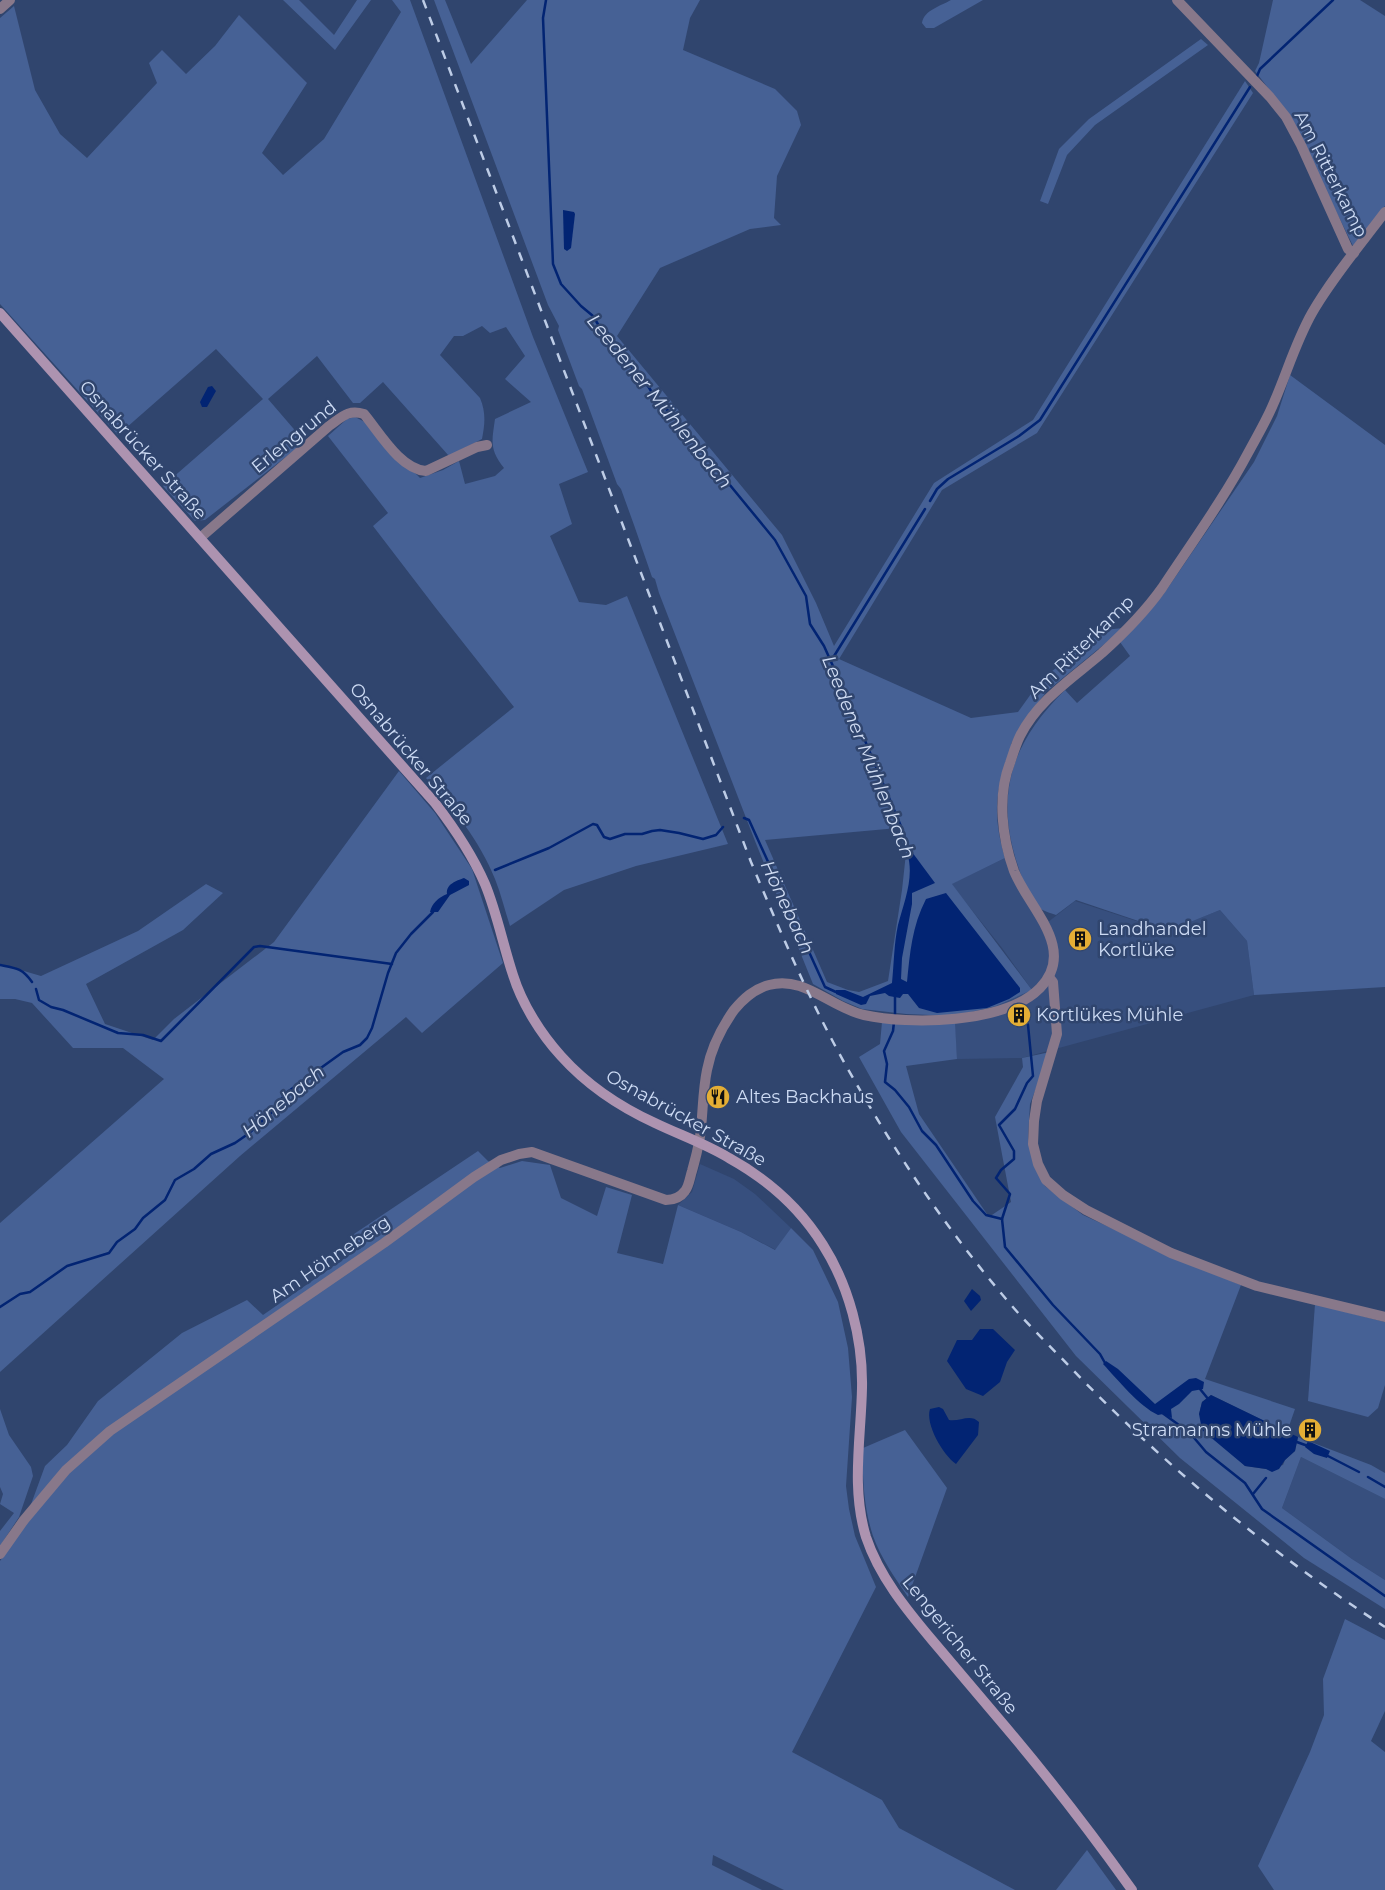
<svg xmlns="http://www.w3.org/2000/svg" width="1385" height="1890" viewBox="0 0 1385 1890" font-family="Montserrat,sans-serif">
  <style>
    .built { fill: #374f7e }
    .green { fill: #466195; fill-rule: evenodd }
    .water { fill: #022473 }
    .lines { fill: none; stroke-linecap: round; stroke-linejoin: round }
    .stream { stroke: #022473; stroke-width: 2.5 }
    .street { stroke: #88788a; stroke-width: 10 }
    .secondary { stroke: #ad93b0; stroke-width: 10 }
    .rail { stroke: #bdcce6; stroke-width: 2.5; stroke-dasharray: 9 9; stroke-linecap: butt }
    .labels { text-anchor: middle; stroke-width: 5; stroke-linejoin: round; paint-order: stroke }
    .street-label { font-size: 18px; fill: #cddbf4; stroke: #30456e }
    .poi-label { font-size: 18px; fill: #cddbf4; stroke: #30456e; text-anchor: start }
    .water-label { font-size: 19px; font-style: italic; fill: #cfdbf2; stroke: #30456e }
  </style>
  <rect width="100%" height="100%" fill="#30456e"/>
  <g class="built">
    <path d="M1005,858L1043,926L1075,901L1167,931L1220,910L1247,941L1254,995L1022,1058L957,1059L954,1016L1032,990L1002,948L951,884Z"/>
    <path d="M700,1164L734,1179L755,1194L791,1228L776,1250L741,1232L678,1205L692,1192Z"/>
    <path d="M1301,1457L1385,1499V1580L1352,1559L1282,1508Z"/>
  </g>
  <g class="green">
    <path d="M283,0H299L334,35L357,0H371L335,50Z"/>
    <path d="M392,0H410L533,337L588,472L559,484L572,524L550,536L579,602L606,605L627,596L728,844L636,866L564,890L510,926C505,911 501,894 495,879C480,841 453,808 426,778L514,707L435,607L373,526L388,513L328,436L347,419L355,417L365,422L420,478L443,470L459,461L465,484L495,476L504,468C489,449 492,441 495,419L531,402L505,379L525,356L506,327L490,333L482,326L463,336H454L440,355L480,398C486,412 485,424 482,439L449,456L383,382L360,403H353L317,356L268,399L305,442L205,520L195,521L163,486L263,399L216,349L118,435L0,304V18L14,6L35,90L60,134L87,158L157,83L149,63L162,50L186,74L215,46L239,15L307,83L262,153L283,175L324,139L401,12Z"/>
    <path d="M434,0H445L471,64L527,0H700L690,18L683,50L775,89L797,111L801,125L777,176L774,218L781,225L750,229L660,268L617,336L782,535L816,603L834,646L934,483L1033,420L1245,81L1253,93L1037,433L942,490L839,659L971,718L1018,712L1041,680L1103,630L1124,628L1047,691L1023,722L1011,744L1012,746C995,788 992,814 1005,858L952,884L1032,990L996,1006L954,1016L906,1014L862,1009L843,1001L813,984L755,841L659,593L655,579L652,577L634,525L621,489L617,484L582,389L579,386L558,330L559,326L548,305ZM898,828L906,853L902,890L888,981L859,992L848,990L827,982L765,840Z"/>
    <path d="M951,0H983L934,28H926L922,23C924,10 941,6 951,0Z"/>
    <path d="M1273,0H1360L1385,16V206L1353,246L1289,115L1255,71L1259,63Z"/>
    <path d="M1201,39L1208,45L1095,125L1067,155L1048,204L1040,201L1059,149L1089,119Z"/>
    <path d="M1290,375L1385,445V987L1254,995L1247,941L1220,910L1168,931L1076,900L1056,915C1051,913 1042,911 1039,907C1029,896 1022,879 1018,866C994,794 1012,742 1065,690L1077,703L1130,656L1120,642L1163,595L1254,462L1277,416Z"/>
    <path d="M399,771L435,813L472,869L503,963L422,1033L406,1017L240,1156L0,1372V1223L164,1079L123,1048H73L32,1003L15,999H0V964L41,976L138,931L206,884L223,893L183,930L86,984L105,1024L153,1040L174,1019L274,942Z"/>
    <path d="M882,1022L955,1023L957,1059L906,1066L919,1114L989,1217L1011,1202L995,1117L1023,1067L1022,1058L1050,1052L1030,1104L1028,1138L1034,1166L1045,1186L1083,1215L1181,1260L1241,1285L1205,1379L1295,1409L1287,1432L1211,1395L1202,1402L1199,1414L1245,1466L1266,1469L1283,1465L1285,1460L1295,1451L1298,1437L1371,1465L1385,1473V1499L1301,1457L1282,1508L1352,1559L1385,1580V1609L1304,1558L1180,1458L1076,1356L901,1132L859,1057L880,1044Z"/>
    <path d="M478,1151L488,1161L500,1168L522,1161L550,1165L561,1198L597,1216L606,1187L632,1195L617,1253L663,1264L678,1205L741,1232L775,1250L791,1228L813,1250L838,1302L848,1348L852,1397L846,1486L849,1509L855,1536L876,1587L792,1752L882,1800L899,1828L1015,1890H784L713,1855L712,1865L762,1890H0V1561L22,1529L45,1466L67,1445L98,1401L182,1333L247,1300L263,1315L361,1247L354,1234Z"/>
    <path d="M1315,1304L1385,1322V1385L1378,1408L1368,1417L1308,1401Z"/>
    <path d="M0,1409L9,1435L31,1467L33,1476L19,1517L0,1546V1531L14,1513L0,1504L3,1494L0,1487Z"/>
    <path d="M905,1430L947,1488L908,1597C895,1578 881,1558 873,1536C864,1509 862,1477 863,1448Z"/>
    <path d="M1345,1619L1385,1640V1711L1371,1741L1385,1752V1890H1274L1258,1866L1310,1752L1324,1715L1323,1679Z"/>
    <path d="M1087,1850L1116,1890H1056Z"/>
  </g>
  <g class="water">
    <path d="M563,210L574,212L575,214L571,248L567,251L564,249Z"/>
    <path d="M212,386L216,391L207,407H202L200,402L208,387Z"/>
    <path d="M912,852L935,883L912,893V904L902,958L901,979L907,982C910,953 912,926 926,899L946,893L1020,988V992L1009,999L987,1008L937,1013L919,1008L908,994H903L900,998L889,996L885,993L870,996L866,1004L861,1005L836,994V990H845L863,997L892,983C894,964 894,943 898,925C904,902 915,876 907,853Z"/>
    <path d="M464,878L469,881V885L450,895L438,912H430C432,903 438,898 447,894C446,884 456,881 464,878Z"/>
    <path d="M972,1289L980,1296L981,1300L971,1311L964,1301Z"/>
    <path d="M980,1329H993L1015,1350L1007,1362L1000,1382L983,1396L966,1389L947,1361L957,1340H972Z"/>
    <path d="M1106,1361L1118,1369L1155,1404L1189,1379L1196,1378L1204,1382L1203,1389L1192,1391L1179,1404L1171,1409L1172,1418L1163,1414L1158,1415C1139,1406 1118,1380 1103,1364Z"/>
    <path d="M1211,1395L1298,1437L1295,1451L1285,1460L1279,1469L1272,1472L1266,1469L1245,1466L1202,1430L1199,1414L1202,1402Z"/>
    <path d="M939,1407L943,1409L949,1420C960,1422 970,1413 979,1422L978,1435L956,1464C943,1455 925,1424 930,1409Z"/>
    <path d="M1308,1441L1330,1451L1327,1458L1314,1454L1305,1447Z"/>
  </g>
  <g class="lines">
    <g class="stream">
      <path d="M546,0L543,18L553,264L561,284L581,306L593,316L599,326L605,329L632,367L633,374L648,386L659,404L670,412L775,540L806,596L810,624L824,646L845,693L900,824L911,856"/>
      <path d="M1257,76L1260,69L1333,0"/>
      <path d="M930,501L937,489L948,479L1019,436L1040,420L1250,87"/>
      <path d="M831,661L925,509"/>
      <path d="M744,818L749,820L825,987L836,992"/>
      <path d="M495,870L549,848L593,824L597,825L604,837L610,839L625,834H642L652,831L660,830L679,833L703,839L716,835L723,827"/>
      <path d="M0,965C16,968 22,968 32,982"/>
      <path d="M36,989L39,1000L51,1007L63,1010L118,1033L143,1035L161,1041L254,947L260,946L392,964"/>
      <path d="M895,1016V994"/>
      <path d="M894,1022L893,1031L884,1051L887,1064L885,1082L895,1090L909,1107L922,1131L936,1145L973,1201L986,1215L1002,1219L1005,1247L1053,1305L1100,1354L1105,1363"/>
      <path d="M1002,1219L1010,1194L996,1178L1001,1170L1014,1159V1151L999,1125L1015,1109L1027,1083L1033,1076L1028,1025L1025,1019"/>
      <path d="M0,1307L20,1294L30,1292L67,1266L109,1253L117,1242L135,1229L143,1218L165,1200L175,1180L194,1169L211,1154L235,1143L248,1134L271,1113L286,1093L343,1052L360,1045L367,1038L372,1028L388,973L396,953L411,934L433,912"/>
      <path d="M1200,1389L1209,1400"/>
      <path d="M1161,1412L1190,1433L1206,1452L1245,1483L1262,1509L1385,1596"/>
      <path d="M1294,1441L1308,1446"/>
      <path d="M1326,1455L1359,1472"/>
      <path d="M1368,1477L1385,1487"/>
      <path d="M1253,1494L1266,1478"/>
    </g>
    <g class="street">
      <path d="M1177,0L1270,97L1286,117L1301,145L1348,249L1354,253"/>
      <path d="M0,9L10,0"/>
      <path d="M200,538L329,426C342,417 348,409 364,414C380,433 400,469 426,471L477,447L487,445"/>
      <path d="M1049,977L1053,982L1057,1034L1037,1101L1034,1121L1033,1144L1038,1164L1046,1180L1063,1195L1086,1210L1171,1253L1257,1286L1385,1317"/>
      <path d="M0,1554L24,1520L66,1470L110,1431L384,1243L474,1177L501,1160L519,1154L532,1152L666,1200C673,1200 680,1198 685,1191C689,1186 690,1177 692,1171C696,1156 700,1143 701,1128C703,1109 703,1089 707,1070C711,1049 722,1027 734,1010C744,998 754,989 769,985C804,975 831,1008 864,1015C909,1025 1005,1024 1040,988C1078,949 1028,907 1014,871C1002,838 997,796 1010,763C1013,754 1016,744 1020,736C1038,700 1073,678 1102,653C1123,634 1145,612 1162,588C1191,544 1223,500 1248,453C1256,438 1265,423 1272,407C1286,376 1295,343 1312,313C1332,278 1361,244 1385,212"/>
    </g>
    <path class="secondary" d="M0,313L435,803C455,829 472,854 485,884C497,913 503,945 513,975C522,1004 541,1034 561,1056C587,1085 620,1107 655,1123C680,1135 706,1144 729,1158C767,1179 800,1208 823,1245C849,1286 863,1339 862,1388C861,1438 851,1488 866,1537C879,1576 906,1609 932,1640C954,1666 976,1692 998,1718C1045,1773 1090,1831 1132,1890"/>
    <path class="rail" d="M423,0L751,862C782,936 813,1009 853,1078C897,1155 948,1231 1006,1299C1027,1324 1050,1346 1072,1369C1167,1468 1271,1553 1385,1627"/>
  </g>
  <defs>
    <g id="building-disc" transform="scale(1.25)"><circle r="9.5" fill="#e4ae35" stroke="#30456e"/><path d="M-4-6H4V6H1V3H-1V6H-4ZM-2.5-4.3h1.7v1.8h-1.7ZM.8-4.3h1.7v1.8H.8ZM-2.5-1h1.7V.8h-1.7ZM.8-1h1.7V.8H.8Z" fill="#111"/></g>
    <g id="restaurant-disc" transform="scale(1.25)"><circle r="9.5" fill="#e4ae35" stroke="#30456e"/><path d="M-5-6h1v4h1v-4h1v4h1v-4h1v5L-1.5 .5V6h-2V.5L-5-1ZM5-6V6H3V1.5H1.5Q1.5-4 5-6Z" fill="#111"/></g>
  </defs>
  <g fill-rule="evenodd">
    <use href="#building-disc" x="1080" y="939"/>
    <use href="#building-disc" x="1019" y="1015"/>
    <use href="#restaurant-disc" x="718" y="1097"/>
    <use href="#building-disc" x="1310" y="1430"/>
  </g>
  <g class="labels">
    <g class="street-label">
      <text transform="translate(1331 174) rotate(63)" y="6">Am Ritterkamp</text>
      <text transform="translate(294 437) rotate(-39)" y="6">Erlengrund</text>
      <text transform="translate(143 450) rotate(48)" y="6">Osnabrücker Straße</text>
      <text transform="translate(1081 647) rotate(-44)" y="6">Am Ritterkamp</text>
      <text transform="translate(411 754) rotate(50)" y="6">Osnabrücker Straße</text>
      <text transform="translate(686 1118) rotate(29)" y="6">Osnabrücker Straße</text>
      <text transform="translate(330 1259) rotate(-34)" y="6">Am Höhneberg</text>
      <text transform="translate(960 1645) rotate(51)" y="6">Lengericher Straße</text>
    </g>
    <g class="poi-label">
      <text x="1098" y="935">Landhandel<tspan x="1098" dy="21">Kortlüke</tspan></text>
      <text x="1036" y="1021">Kortlükes Mühle</text>
      <text x="736" y="1103">Altes Backhaus</text>
      <text x="1292" y="1436" text-anchor="end">Stramanns Mühle</text>
    </g>
    <g class="water-label">
      <text transform="translate(660 401) rotate(51)" y="7">Leedener Mühlenbach</text>
      <text transform="translate(869 757) rotate(68)" y="7">Leedener Mühlenbach</text>
      <text transform="translate(788 907) rotate(65)" y="7">Hönebach</text>
      <text transform="translate(283 1101) rotate(-40)" y="7">Hönebach</text>
    </g>
  </g>
</svg>
